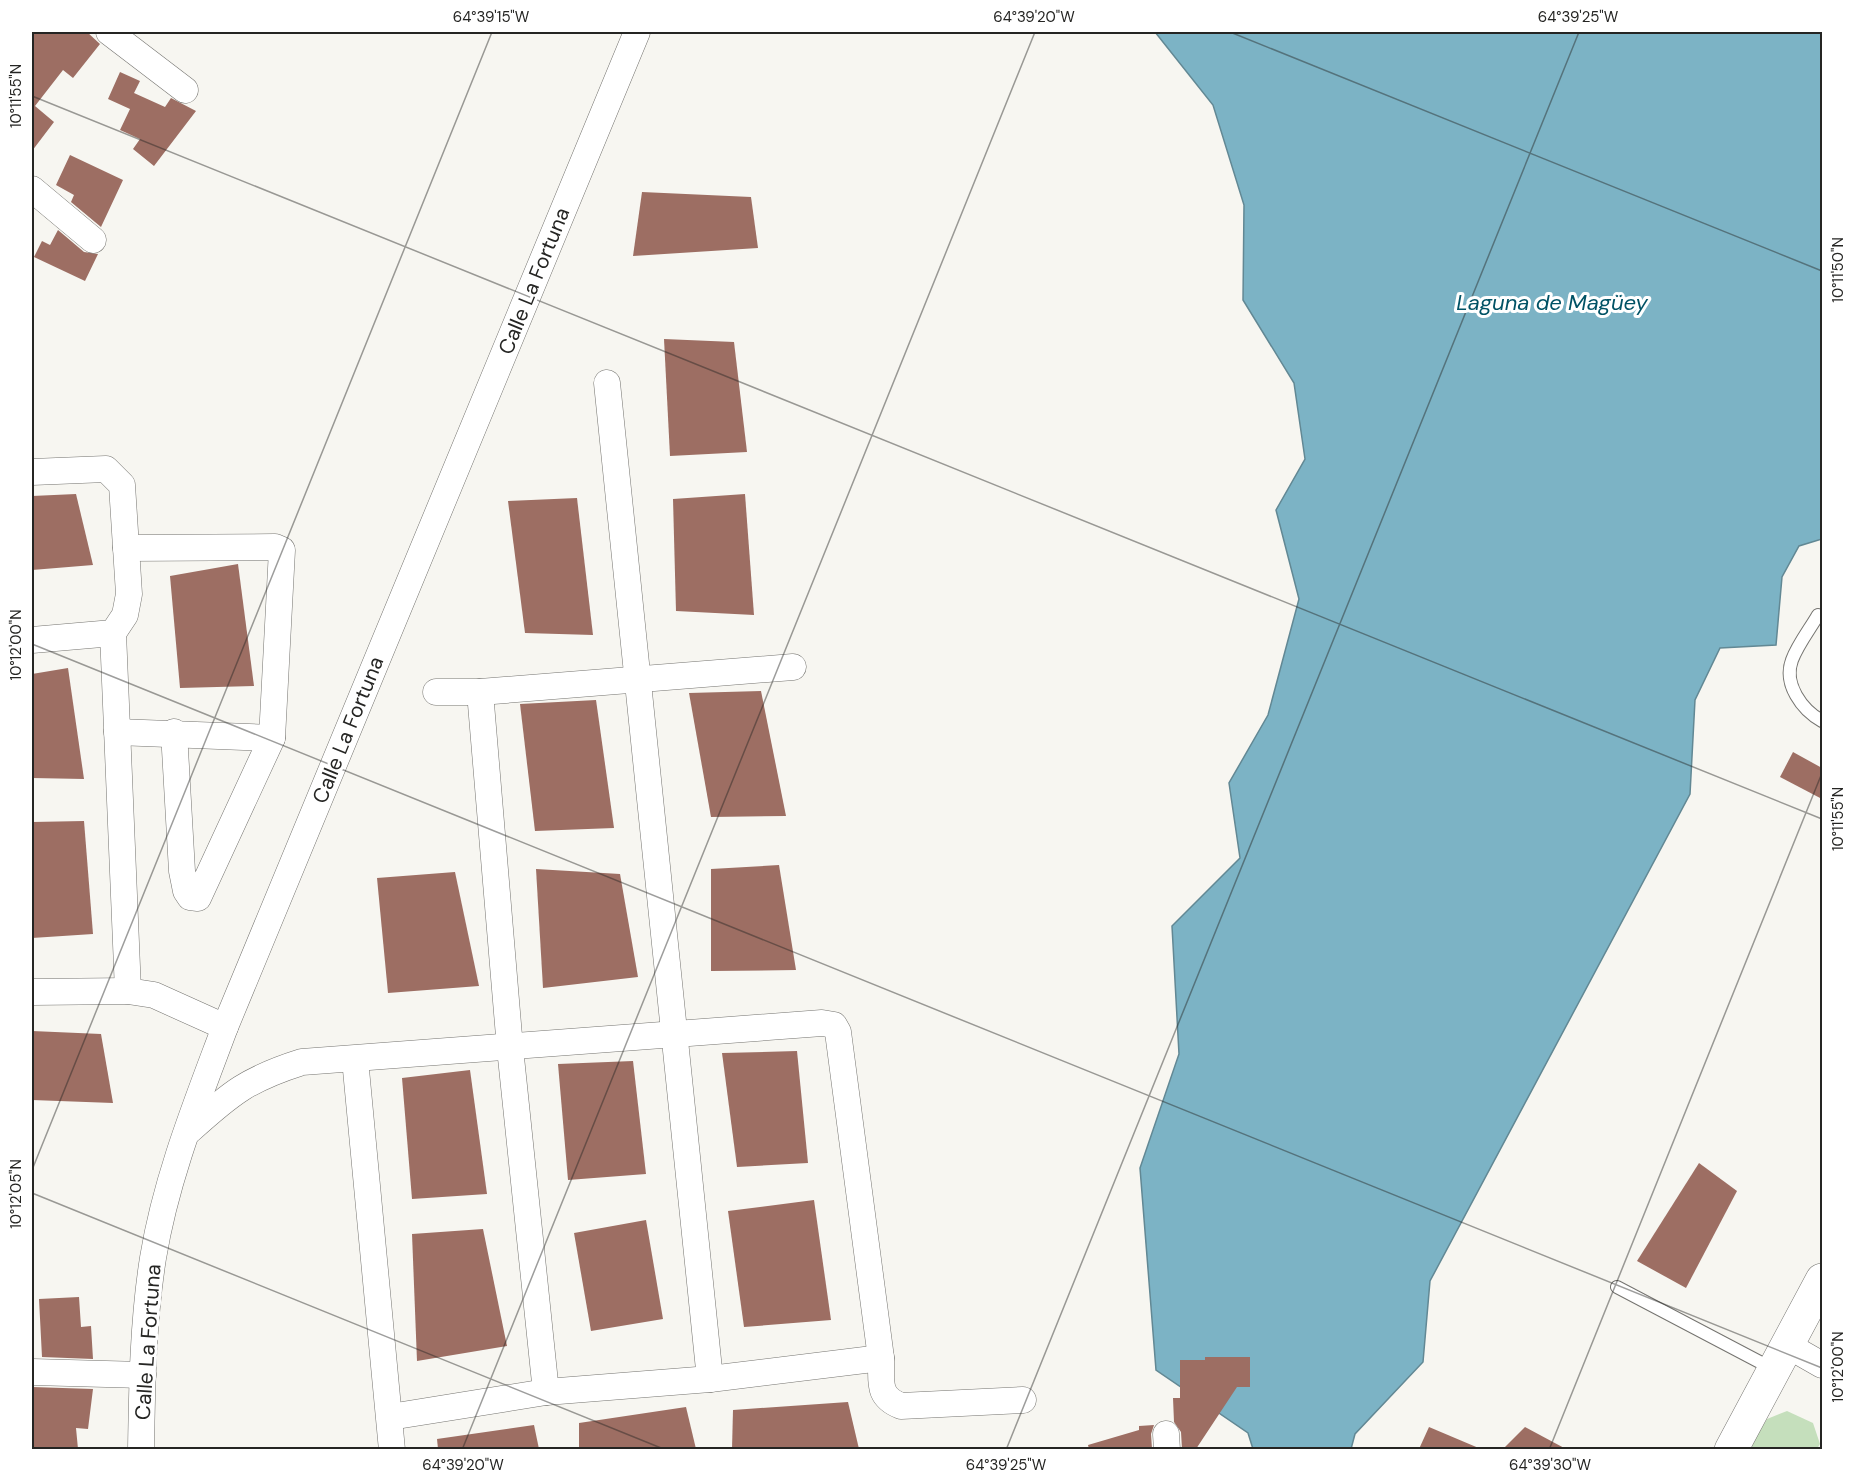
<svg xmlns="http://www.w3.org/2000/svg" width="1854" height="1481" viewBox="0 0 1854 1481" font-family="'DM Sans',sans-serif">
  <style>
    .green { fill: #c5dfbc }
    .water { fill: #7cb3c5; stroke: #628894; stroke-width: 1.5 }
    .building { fill: #9d6e63 }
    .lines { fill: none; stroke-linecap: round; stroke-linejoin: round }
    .service-casing { stroke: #757470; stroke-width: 14 }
    .minor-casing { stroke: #757470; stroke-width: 27 }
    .secondary-casing { stroke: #757470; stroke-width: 34 }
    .service { stroke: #fff; stroke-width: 12 }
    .minor { stroke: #fff; stroke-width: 26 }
    .secondary { stroke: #fff; stroke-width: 33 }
    .ticks { fill: none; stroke: #252523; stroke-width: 1.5; stroke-opacity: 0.45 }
    .labels { text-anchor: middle; stroke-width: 6; stroke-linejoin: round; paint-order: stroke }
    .street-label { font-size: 21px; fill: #252523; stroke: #fff }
    .water-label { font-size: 22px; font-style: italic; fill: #005265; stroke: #fff }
    .neatline { fill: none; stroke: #252523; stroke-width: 2 }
    .ticks-label { font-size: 15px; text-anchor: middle; fill: #252523 }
  </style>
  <rect width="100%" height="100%" fill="#f7f6f1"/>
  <path class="green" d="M1787,1411L1813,1423L1820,1444L1817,1449L1748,1450L1767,1419Z"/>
  <path class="water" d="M1155,32H1822V539L1799,546L1782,577L1776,645L1720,648L1695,700L1690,794L1430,1281L1423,1362L1355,1434L1351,1449H1253L1248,1433L1156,1370L1140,1168L1179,1054L1172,926L1240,858L1229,783L1268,715L1299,599L1276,510L1305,459L1294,383L1243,300L1244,205L1213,105Z"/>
  <g class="building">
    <path d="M32,32H87L100,44L73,78L63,70L35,106L54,122L32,151Z"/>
    <path d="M120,72L140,81L134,93L165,107L171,98L196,111L154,166L133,149L140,139L120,130L130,109L108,99Z"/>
    <path d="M70,155L123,180L101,227L71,202L74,195L56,185Z"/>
    <path d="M642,192L751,197L758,248L633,256Z"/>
    <path d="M58,230L84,252L98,254L85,281L34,257L42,241L50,245Z"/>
    <path d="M664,339L734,342L747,452L670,456Z"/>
    <path d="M76,494L93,565L32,570V496Z"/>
    <path d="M745,494L754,615L676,611L673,499Z"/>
    <path d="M577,498L593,635L525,633L508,501Z"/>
    <path d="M238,564L254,686L180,688L170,576Z"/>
    <path d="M68,668L84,779L32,778V674Z"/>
    <path d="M761,691L786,816L711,817L689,693Z"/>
    <path d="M596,700L614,828L535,831L520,704Z"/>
    <path d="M1793,752L1822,768V799L1780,777Z"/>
    <path d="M84,821L93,934L32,938V822Z"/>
    <path d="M779,865L796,970L711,971V869Z"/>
    <path d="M536,869L620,874L638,977L543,988Z"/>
    <path d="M455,872L479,986L388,993L377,878Z"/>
    <path d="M32,1031L101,1034L113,1103L32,1100Z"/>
    <path d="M797,1051L808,1163L737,1167L722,1053Z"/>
    <path d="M633,1061L646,1174L568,1180L558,1064Z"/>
    <path d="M470,1070L487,1194L412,1199L402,1078Z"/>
    <path d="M1699,1163L1737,1191L1686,1288L1637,1261Z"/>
    <path d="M814,1200L831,1320L744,1327L728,1211Z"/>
    <path d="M646,1220L663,1319L591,1331L574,1233Z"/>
    <path d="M483,1229L507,1346L417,1361L412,1234Z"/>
    <path d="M79,1297L81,1327L91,1326L93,1359L42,1357L39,1299Z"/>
    <path d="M1205,1357H1250V1387H1237L1196,1449H1182L1181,1432L1174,1422L1173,1398H1180V1360H1205Z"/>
    <path d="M32,1387L93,1389L88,1429L76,1428L78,1449H32Z"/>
    <path d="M848,1402L859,1449H732L733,1410Z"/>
    <path d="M686,1407L696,1449H579V1423Z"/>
    <path d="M534,1425L539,1449H438L437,1439Z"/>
    <path d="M1154,1425L1151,1434L1152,1449H1089L1088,1445L1139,1430V1426Z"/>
    <path d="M1429,1427L1481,1449H1419Z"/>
    <path d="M1525,1427L1566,1449H1503Z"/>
  </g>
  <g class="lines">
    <g class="service-casing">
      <g id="service">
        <path d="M1818,615C1810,629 1798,644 1792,660C1783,684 1802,710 1822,721"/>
        <path d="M1617,1287L1773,1369"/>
      </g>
    </g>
    <g class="minor-casing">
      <g id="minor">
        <path d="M109,32L185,90"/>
        <path d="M32,189L93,240"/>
        <path d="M607,383L710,1379"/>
        <path d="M32,472L106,469L122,485L129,594L125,615L113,633L32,640"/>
        <path d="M126,548L275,547L282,550L272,738L198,898L190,897L186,891L182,871L174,732"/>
        <path d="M113,633L128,991"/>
        <path d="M436,692H480L793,667"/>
        <path d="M480,692L510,1048L546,1392"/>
        <path d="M117,732L272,738"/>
        <path d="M32,992L128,991L154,995L225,1027"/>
        <path d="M355,1059L392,1450"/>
        <path d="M190,1130C231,1093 248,1079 302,1062L822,1023L834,1025L838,1032L881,1358C882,1381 876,1396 901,1406L1023,1400"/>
        <path d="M1787,1345L1822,1365"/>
        <path d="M32,1372L143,1375"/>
        <path d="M390,1417L546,1392L710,1379L881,1358"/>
        <path d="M1166,1434L1167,1450"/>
        <path d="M141,1450C142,1385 143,1321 153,1258C166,1178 197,1102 225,1027L637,32"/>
      </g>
    </g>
    <g class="secondary-casing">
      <path id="secondary" d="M1731,1450L1822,1280"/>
    </g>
    <use href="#service" class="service"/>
    <use href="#minor" class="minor"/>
    <use href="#secondary" class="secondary"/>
  </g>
  <path class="ticks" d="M1230,32L1822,271M32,96L1822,819M32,644L1822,1368M32,1170L492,32M32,1193L666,1450M462,1450L1035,32M1006,1450L1579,32M1549,1450L1822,773"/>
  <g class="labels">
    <g class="street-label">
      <text transform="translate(534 281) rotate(-68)" y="7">Calle La Fortuna</text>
      <text transform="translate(348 730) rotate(-68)" y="7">Calle La Fortuna</text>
      <text transform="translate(148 1342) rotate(-86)" y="7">Calle La Fortuna</text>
    </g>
    <g class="water-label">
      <text x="1552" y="310">Laguna de Magüey</text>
    </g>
  </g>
  <rect width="1854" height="1481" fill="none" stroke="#ffffff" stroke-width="66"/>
  <rect x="33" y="33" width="1788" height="1415" class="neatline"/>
  <g class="ticks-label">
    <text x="491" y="22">64°39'15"W</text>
    <text x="1034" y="22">64°39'20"W</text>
    <text x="1578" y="22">64°39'25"W</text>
    <text transform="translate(16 96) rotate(-90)" y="5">10°11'55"N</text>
    <text transform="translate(1838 270) rotate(-90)" y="5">10°11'50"N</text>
    <text transform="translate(16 645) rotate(-90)" y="5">10°12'00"N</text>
    <text transform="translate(1838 819) rotate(-90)" y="5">10°11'55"N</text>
    <text transform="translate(16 1194) rotate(-90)" y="5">10°12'05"N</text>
    <text transform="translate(1838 1367) rotate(-90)" y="5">10°12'00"N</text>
    <text x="463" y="1470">64°39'20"W</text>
    <text x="1006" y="1470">64°39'25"W</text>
    <text x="1550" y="1470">64°39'30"W</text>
  </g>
</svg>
